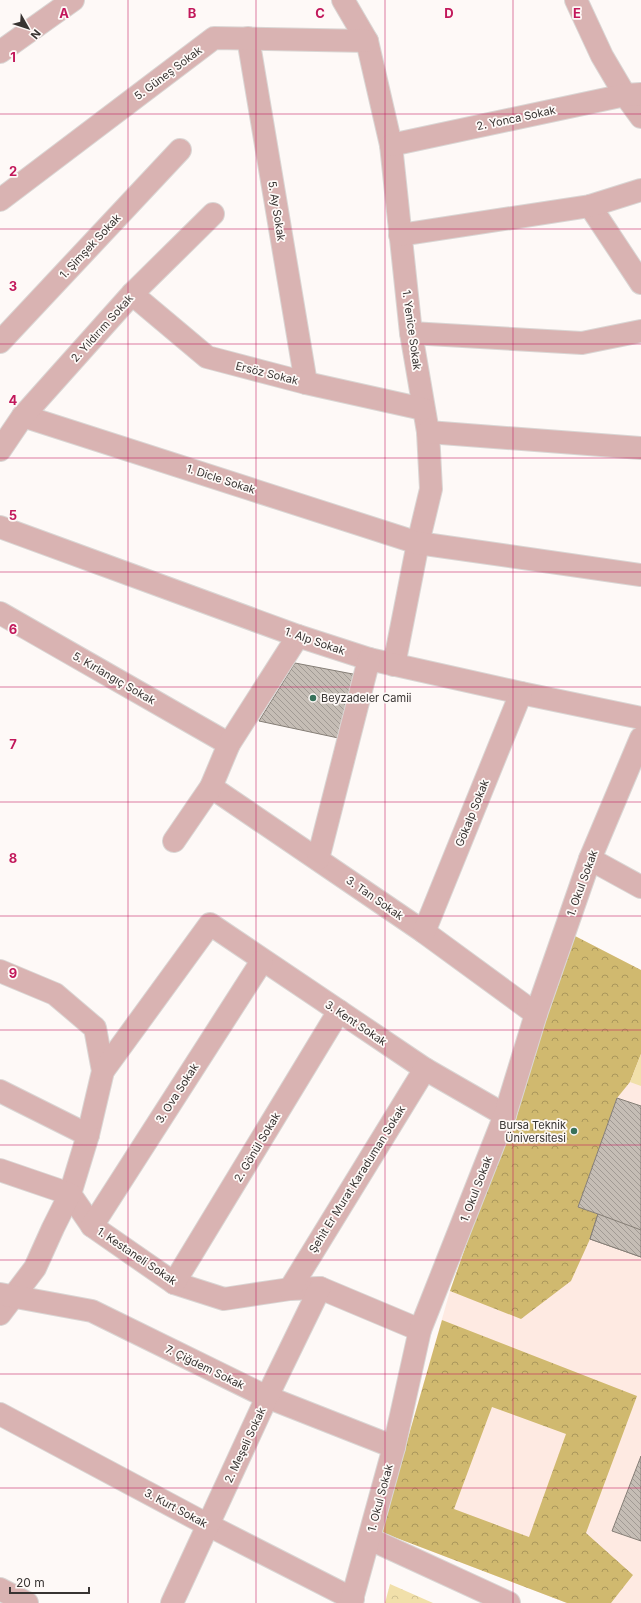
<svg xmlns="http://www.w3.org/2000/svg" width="641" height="1603" viewBox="0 0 641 1603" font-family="Inter,sans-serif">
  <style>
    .built { fill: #feeae2 }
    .forest { fill: url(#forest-crowns); fill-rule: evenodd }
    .park { fill: url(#park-crowns) }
    .pitch { fill: #f1e0aa }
    .building { fill: url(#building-back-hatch); stroke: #857e76 }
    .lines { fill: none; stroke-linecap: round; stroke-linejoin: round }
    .minor-casing { stroke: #dad6d4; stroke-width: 24 }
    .minor { stroke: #d9b3b2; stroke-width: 22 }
    .grid { fill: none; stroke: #c2185b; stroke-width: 1; stroke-opacity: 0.55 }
    .poi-dot { fill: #38715a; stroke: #fef9f7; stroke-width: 1.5 }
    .labels { text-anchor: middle; stroke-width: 3.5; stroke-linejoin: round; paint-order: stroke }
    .street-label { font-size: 11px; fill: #383432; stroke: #fef9f7 }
    .poi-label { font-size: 11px; fill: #383432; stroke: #fef9f7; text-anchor: start }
    .grid-label { font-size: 13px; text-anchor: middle; font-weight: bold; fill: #c2185b; stroke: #fef9f7; stroke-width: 3.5; stroke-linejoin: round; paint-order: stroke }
  </style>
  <defs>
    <pattern id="forest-crowns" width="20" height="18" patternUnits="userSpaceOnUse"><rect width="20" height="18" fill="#d0b96f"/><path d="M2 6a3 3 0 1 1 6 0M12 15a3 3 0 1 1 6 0" fill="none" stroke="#aa975c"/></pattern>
    <pattern id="park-crowns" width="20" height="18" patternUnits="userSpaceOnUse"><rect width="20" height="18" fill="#f1e0aa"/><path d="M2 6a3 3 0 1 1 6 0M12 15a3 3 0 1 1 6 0" fill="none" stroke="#cfc193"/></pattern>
    <pattern id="building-back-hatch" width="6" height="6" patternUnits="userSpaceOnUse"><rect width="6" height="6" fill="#c5bdb5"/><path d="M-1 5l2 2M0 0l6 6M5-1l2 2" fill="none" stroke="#a19a94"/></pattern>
  </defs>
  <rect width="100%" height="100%" fill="#fef9f7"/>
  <path class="built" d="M575,936L641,970V1603H567L381,1532L450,1291Z"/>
  <g class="forest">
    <path d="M575,936L641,970V1054L630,1082L617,1098L578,1207L598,1214L590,1239L571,1281L521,1319L450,1291Z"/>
    <path d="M442,1320L637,1396L586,1533L633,1575L611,1603H567L381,1532ZM492,1407L566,1434L529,1537L454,1509Z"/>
  </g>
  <path class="park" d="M390,1584L433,1603H385Z"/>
  <path class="pitch" d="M641,1054V1086L630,1082Z"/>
  <g class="building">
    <path d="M295,663L358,675L343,739L259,721Z"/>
    <path d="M617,1098L641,1106V1257L590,1239L598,1214L578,1207Z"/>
    <path d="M598,1214L641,1230V1257L590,1239Z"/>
    <path d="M641,1456V1541L612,1531Z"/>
  </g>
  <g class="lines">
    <g class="minor-casing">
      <g id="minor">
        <path d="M343,0L367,41L391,145L411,333L428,432L431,489L418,543L394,665"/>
        <path d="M576,0L602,56L625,95L641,117"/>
        <path d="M248,38L306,383"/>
        <path d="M0,52L73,0"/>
        <path d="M391,145L625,95L641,94"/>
        <path d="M0,200L214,38L367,41"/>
        <path d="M590,206L641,283"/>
        <path d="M400,235L590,206L641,190"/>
        <path d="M132,294L207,357L306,383L423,409"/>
        <path d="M411,333L582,343L641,331"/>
        <path d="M0,342L180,150"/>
        <path d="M23,416L418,543L641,575"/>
        <path d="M428,432L641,448"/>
        <path d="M0,450L23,416L132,294L213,214"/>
        <path d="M0,527L298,636L369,659L521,693L641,718"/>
        <path d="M0,613L229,744"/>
        <path d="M211,787L424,932L536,1014"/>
        <path d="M174,841L211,787L229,744L298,636"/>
        <path d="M318,859L369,659"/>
        <path d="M590,859L641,887"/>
        <path d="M424,932L521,693"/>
        <path d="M0,971L55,994L95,1028L103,1071L88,1135L70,1194L92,1226L174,1283L224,1299L290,1289L320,1288L420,1330"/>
        <path d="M103,1071L210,924L425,1069L505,1115"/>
        <path d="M0,1091L88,1135"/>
        <path d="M0,1170L70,1194L53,1228L35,1268L0,1314"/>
        <path d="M92,1226L262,961"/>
        <path d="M174,1283L339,1011"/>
        <path d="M290,1289L425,1069"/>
        <path d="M0,1294L92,1311L267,1397L394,1447"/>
        <path d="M0,1414L208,1525L353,1599"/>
        <path d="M370,1539L509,1603"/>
        <path d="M0,1589L27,1603"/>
        <path d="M172,1603L267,1397L320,1288"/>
        <path d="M351,1603L394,1447L420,1330L505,1115L536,1014L590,859L641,738"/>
      </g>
    </g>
    <use href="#minor" class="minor"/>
  </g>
  <path class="grid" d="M128,0V1603M256,0V1603M385,0V1603M513,0V1603M0,114H641M0,229H641M0,344H641M0,458H641M0,572H641M0,687H641M0,802H641M0,916H641M0,1030H641M0,1145H641M0,1260H641M0,1374H641M0,1488H641"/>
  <g class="poi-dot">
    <circle cx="313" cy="698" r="4"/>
    <circle cx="574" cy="1131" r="4"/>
  </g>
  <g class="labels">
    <g class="street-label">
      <text transform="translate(168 73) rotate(-37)" y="4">5. Güneş Sokak</text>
      <text transform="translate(516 118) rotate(-12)" y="4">2. Yonca Sokak</text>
      <text transform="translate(277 211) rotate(81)" y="4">5. Ay Sokak</text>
      <text transform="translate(90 246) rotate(-47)" y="4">1. Şimşek Sokak</text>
      <text transform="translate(102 328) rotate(-48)" y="4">2. Yıldırım Sokak</text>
      <text transform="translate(412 330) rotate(82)" y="4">1. Yenice Sokak</text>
      <text transform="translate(267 373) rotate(14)" y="4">Ersöz Sokak</text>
      <text transform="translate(221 479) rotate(18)" y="4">1. Dicle Sokak</text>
      <text transform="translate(315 641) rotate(19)" y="4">1. Alp Sokak</text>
      <text transform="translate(114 678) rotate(30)" y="4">5. Kırlangıç Sokak</text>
      <text transform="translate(472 813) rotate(-68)" y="4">Gökalp Sokak</text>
      <text transform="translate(582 883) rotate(-70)" y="4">1. Okul Sokak</text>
      <text transform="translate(375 898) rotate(35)" y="4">3. Tan Sokak</text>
      <text transform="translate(356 1023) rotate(34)" y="4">3. Kent Sokak</text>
      <text transform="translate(177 1093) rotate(-57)" y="4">3. Ova Sokak</text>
      <text transform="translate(257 1147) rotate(-59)" y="4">2. Gönül Sokak</text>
      <text transform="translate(357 1179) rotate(-58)" y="4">Şehit Er Murat Karaduman Sokak</text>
      <text transform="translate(476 1189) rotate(-69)" y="4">1. Okul Sokak</text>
      <text transform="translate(137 1256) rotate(34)" y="4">1. Kestaneli Sokak</text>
      <text transform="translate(205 1367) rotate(26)" y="4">7. Çiğdem Sokak</text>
      <text transform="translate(245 1445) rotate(-65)" y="4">2. Meşeli Sokak</text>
      <text transform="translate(380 1498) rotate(-75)" y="4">1. Okul Sokak</text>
      <text transform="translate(176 1508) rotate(28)" y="4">3. Kurt Sokak</text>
    </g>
    <g class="poi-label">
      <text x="321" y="702">Beyzadeler Camii</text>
      <text x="566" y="1129" text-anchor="end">Bursa Teknik<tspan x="566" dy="13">Üniversitesi</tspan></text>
    </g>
  </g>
  <g class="grid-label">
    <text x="64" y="18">A</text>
    <text x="192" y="18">B</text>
    <text x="320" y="18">C</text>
    <text x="449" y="18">D</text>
    <text x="577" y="18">E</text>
    <text x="13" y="62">1</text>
    <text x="13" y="176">2</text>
    <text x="13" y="291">3</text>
    <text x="13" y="405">4</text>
    <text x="13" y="520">5</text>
    <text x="13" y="634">6</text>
    <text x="13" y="749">7</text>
    <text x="13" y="863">8</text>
    <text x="13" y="978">9</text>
  </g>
  <g transform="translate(28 28) rotate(129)" stroke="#fef9f7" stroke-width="3" paint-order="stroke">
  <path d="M0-3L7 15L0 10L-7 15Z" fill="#383432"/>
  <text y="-6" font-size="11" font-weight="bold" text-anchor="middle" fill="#383432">N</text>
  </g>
  <path d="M10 1587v6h79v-6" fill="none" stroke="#383432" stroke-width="2"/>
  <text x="16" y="1587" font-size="12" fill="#383432" stroke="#fef9f7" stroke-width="3" paint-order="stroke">20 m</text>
</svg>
